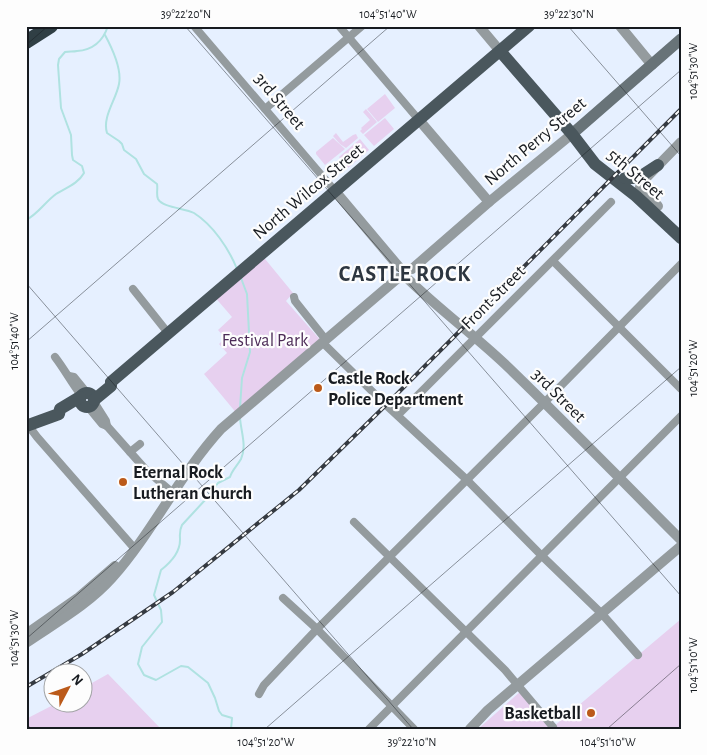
<svg xmlns="http://www.w3.org/2000/svg" width="707" height="755" viewBox="0 0 707 755" font-family="'Alegreya Sans',sans-serif">
  <style>
    .green { fill: #e7d0ef }
    .lines { fill: none; stroke-linecap: round; stroke-linejoin: round }
    .stream { stroke: #afe2e1; stroke-width: 2 }
    .minor { stroke: #949b9e; stroke-width: 8 }
    .tertiary { stroke: #949b9e; stroke-width: 10 }
    .secondary { stroke: #687378; stroke-width: 11 }
    .primary { stroke: #4a575d; stroke-width: 12 }
    .motorway { stroke: #303f45; stroke-width: 14 }
    .rail-casing { stroke: #353a41; stroke-width: 4 }
    .rail { stroke: #fdfdfd; stroke-width: 2; stroke-dasharray: 5.5; stroke-linecap: butt }
    .ticks { fill: none; stroke: #171b20; stroke-width: 1; stroke-opacity: 0.45 }
    .poi-dot { fill: #bb5a1a; stroke: #fdfdfd; stroke-width: 2 }
    .labels { text-anchor: middle; stroke-width: 4.5; stroke-linejoin: round; paint-order: stroke }
    .street-label { font-size: 18px; fill: #171b20; stroke: #fdfdfd }
    .park-label { font-size: 18px; fill: #4c2b57; stroke: #fdfdfd }
    .poi-label { font-size: 18px; font-weight: bold; fill: #171b20; stroke: #fdfdfd; text-anchor: start }
    .district-label { font-size: 22px; font-weight: bold; letter-spacing: 1px; fill: #2d3640; stroke: #fdfdfd }
    .neatline { fill: none; stroke: #171b20; stroke-width: 2 }
    .ticks-label { font-size: 12px; text-anchor: middle; fill: #171b20 }
  </style>
  <rect width="100%" height="100%" fill="#e6f0ff"/>
  <g class="green">
    <path d="M385,94L395,108L378,122L367,109Z"/>
    <path d="M366,109L377,122L363,134L360,131L362,129L361,128L370,120L363,112Z"/>
    <path d="M385,118L394,129L374,146L364,135Z"/>
    <path d="M336,133L343,142L353,135L356,134L358,138L346,148L340,144L333,136Z"/>
    <path d="M333,138L345,149L325,165L316,154V152Z"/>
    <path d="M360,139L369,150L348,168L339,157Z"/>
    <path d="M261,254L293,293L286,301L323,343L238,415L204,374L227,353L219,344L225,338L218,330L232,317L213,295Z"/>
    <path d="M681,619V729H478L522,690L553,727Z"/>
    <path d="M108,674L161,729H26V719L57,703L82,702L83,688Z"/>
  </g>
  <g class="lines">
    <g class="stream">
      <path d="M105,35C112,48 122,69 119,84C116,100 102,117 107,133L119,141L122,144L124,150L136,159L144,174L157,184C158,188 156,195 158,199C163,208 185,208 194,213C213,225 229,249 237,269"/>
      <path d="M26,220C38,214 45,202 56,194C65,188 78,184 84,173L82,166L73,160L72,155L71,135L61,108L58,65L59,59L65,52C69,51 73,52 77,51C93,50 103,41 108,26"/>
      <path d="M240,408L242,378L250,352L247,294L241,278"/>
      <path d="M231,729L232,718L222,715L219,711L215,698L208,683L188,667L181,666L156,680L144,675L138,664L142,647L162,622L161,610L154,595L161,570C170,563 180,553 180,540C180,534 179,531 182,525L206,499L218,483L230,477C232,470 237,466 241,459C247,446 241,432 240,418"/>
    </g>
    <g class="minor">
      <path d="M194,26L335,191"/>
      <path d="M339,26L419,120"/>
      <path d="M265,109L362,26"/>
      <path d="M553,261L681,389"/>
      <path d="M133,289L168,333"/>
      <path d="M294,297L295,301L326,340"/>
      <path d="M323,343L386,405L466,479L541,555L602,614L638,655"/>
      <path d="M55,357C65,370 71,382 81,395"/>
      <path d="M69,376L74,377L87,393"/>
      <path d="M94,402L106,421L107,426"/>
      <path d="M88,407L102,424L107,426L146,470L173,493"/>
      <path d="M398,415L611,202"/>
      <path d="M28,425L37,437L135,549"/>
      <path d="M130,452L140,444"/>
      <path d="M354,522L505,670L553,727"/>
      <path d="M283,598L317,629L414,729"/>
      <path d="M259,694L264,685L317,629L544,403L681,264"/>
      <path d="M369,729L681,416"/>
    </g>
    <g class="tertiary">
      <path d="M479,26L500,51"/>
      <path d="M620,26L652,65"/>
      <path d="M419,120L489,202"/>
      <path d="M644,186L649,196L658,206"/>
      <path d="M335,191L399,267"/>
      <path d="M644,201L639,190L642,182L681,142"/>
      <path d="M412,269L489,202L572,134"/>
      <path d="M409,280C441,311 477,337 509,368C567,424 623,482 681,540"/>
      <path d="M26,634L79,597L115,566"/>
      <path d="M26,643C55,623 88,605 112,578C153,532 179,475 221,429L398,278"/>
      <path d="M470,729L488,710L681,546"/>
    </g>
    <path class="secondary" d="M572,134L681,39"/>
    <g class="primary">
      <path d="M500,51L572,134L595,164L636,196L681,238"/>
      <path d="M625,178H638L658,165"/>
      <circle cx="87" cy="400" r="7"/>
      <path d="M94,400L111,386V382L529,26"/>
      <path d="M26,426L59,414L60,409L80,397"/>
    </g>
    <path class="motorway" d="M26,42L51,26"/>
    <g class="rail-casing">
      <path id="rail" d="M26,687L82,654L173,592L299,490L386,405L681,109"/>
    </g>
    <use href="#rail" class="rail"/>
  </g>
  <path class="ticks" d="M185,26L681,596M568,26L681,156M26,45L48,26M26,283L413,729M26,342L390,26M26,639L681,70M26,723L31,729M265,729L681,367M607,729L681,664"/>
  <g class="poi-dot">
    <circle cx="318" cy="388" r="5"/>
    <circle cx="123" cy="482" r="5"/>
    <circle cx="591" cy="713" r="5"/>
  </g>
  <g class="labels">
    <g class="street-label">
      <text transform="translate(280 101) rotate(50)" y="6">3rd Street</text>
      <text transform="translate(535 141) rotate(-40)" y="6">North Perry Street</text>
      <text transform="translate(636 174) rotate(40)" y="6">5th Street</text>
      <text transform="translate(308 191) rotate(-40)" y="6">North Wilcox Street</text>
      <text transform="translate(493 297) rotate(-45)" y="6">Front Street</text>
      <text transform="translate(559 395) rotate(45)" y="6">3rd Street</text>
    </g>
    <g class="park-label">
      <text x="265" y="346">Festival Park</text>
    </g>
    <g class="poi-label">
      <text x="328" y="384">Castle Rock<tspan x="328" dy="21">Police Department</tspan></text>
      <text x="133" y="478">Eternal Rock<tspan x="133" dy="21">Lutheran Church</tspan></text>
      <text x="581" y="719" text-anchor="end">Basketball</text>
    </g>
    <g class="district-label">
      <text x="405" y="281">CASTLE ROCK</text>
    </g>
  </g>
  <rect width="707" height="755" fill="none" stroke="#fdfdfd" stroke-width="55"/>
  <g transform="translate(68 688) rotate(49)"><circle r="24" fill="#fdfdfd" stroke="#a1a3a5"/>
  <path d="M0-4L9 19L0 12L-9 19Z" fill="#bb5a1a"/>
  <text y="-8" font-size="14" font-weight="bold" text-anchor="middle" fill="#171b20">N</text>
  </g>
  <rect x="28" y="28" width="652" height="700" class="neatline"/>
  <g class="ticks-label">
    <text x="186" y="18">39°22'20"N</text>
    <text x="388" y="18">104°51'40"W</text>
    <text x="569" y="18">39°22'30"N</text>
    <text transform="translate(693 71) rotate(-90)" y="4">104°51'30"W</text>
    <text transform="translate(14 341) rotate(-90)" y="4">104°51'40"W</text>
    <text transform="translate(693 368) rotate(-90)" y="4">104°51'20"W</text>
    <text transform="translate(14 638) rotate(-90)" y="4">104°51'30"W</text>
    <text transform="translate(693 665) rotate(-90)" y="4">104°51'10"W</text>
    <text x="266" y="746">104°51'20"W</text>
    <text x="412" y="746">39°22'10"N</text>
    <text x="608" y="746">104°51'10"W</text>
  </g>
</svg>
